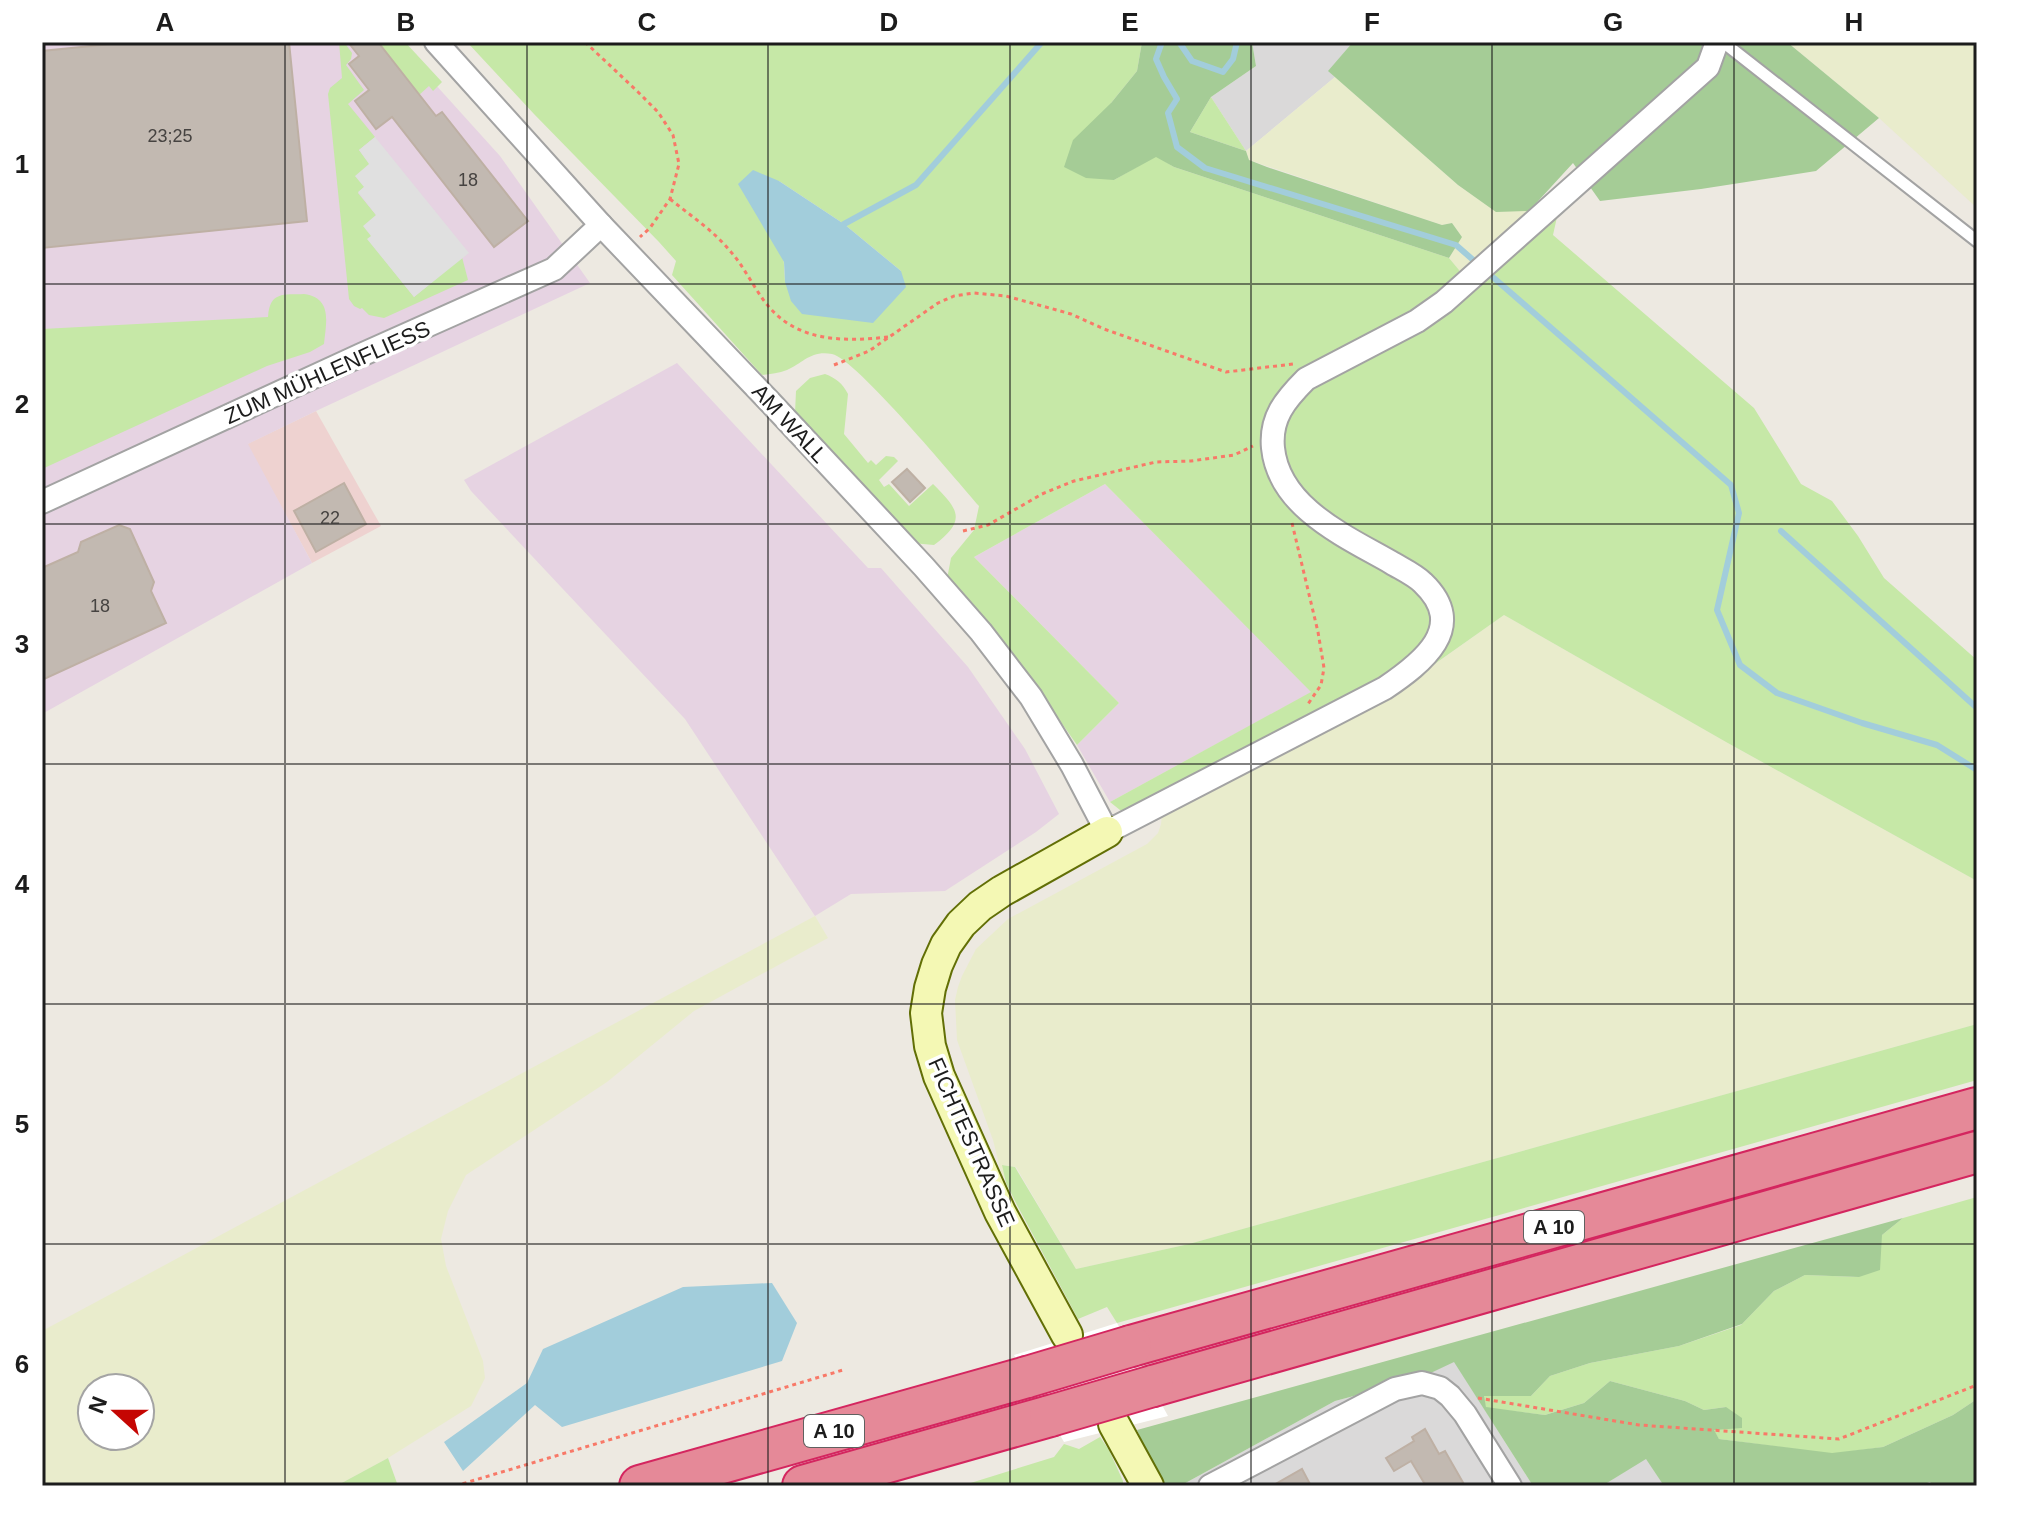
<svg xmlns="http://www.w3.org/2000/svg" width="2019" height="1528" viewBox="0 0 2019 1528" font-family="Helvetica,sans-serif">
  <style>
    .residential { fill: #dad9d9 }
    .commercial { fill: #eed2d0 }
    .industrial { fill: #e6d3e2 }
    .farmland { fill: #e9eccc; fill-rule: evenodd }
    .grass { fill: #c6e8a7; fill-rule: evenodd }
    .forest { fill: #a5cc96 }
    .parking { fill: #e0e0e0 }
    .water { fill: #a2cddb }
    .pier { fill: #fff }
    .lines { fill: none; stroke-linecap: round; stroke-linejoin: round }
    .stream { stroke: #a2cddb; stroke-width: 6 }
    .building { fill: #c2b9b1; stroke: #beb0a4; stroke-width: 2 }
    .lane-casing { stroke: #a3a3a3; stroke-width: 15 }
    .street-casing { stroke: #a3a3a3; stroke-width: 26 }
    .secondary-casing { stroke: #626f06; stroke-width: 34 }
    .highway-casing { stroke: #d4265f; stroke-width: 44 }
    .path { stroke: #f87968; stroke-width: 3; stroke-dasharray: 4 4; stroke-linecap: butt }
    .lane { stroke: #fff; stroke-width: 11 }
    .street { stroke: #fff; stroke-width: 22 }
    .secondary { stroke: #f4f8b4; stroke-width: 30 }
    .highway { stroke: #e58998; stroke-width: 40 }
    .highway-bridge-casing { stroke: #d4265f; stroke-width: 44; stroke-linecap: butt }
    .highway-bridge { stroke: #e58998; stroke-width: 40 }
    .grid { fill: none; stroke: #1c1c1c; stroke-width: 2; stroke-opacity: 0.55 }
    .labels { text-anchor: middle; stroke-width: 7; stroke-linejoin: round; paint-order: stroke }
    .number-label { font-size: 18px; fill: #464341 }
    .shield { fill: #fff; stroke: #606060; stroke-width: 2 }
    .shield-label { font-size: 20px; font-weight: bold; fill: #1c1c1c }
    .street-label { font-size: 22px; fill: #1c1c1c; stroke: #fff }
    .neatline { fill: none; stroke: #1c1c1c; stroke-width: 3 }
    .grid-label { font-size: 26px; text-anchor: middle; font-weight: bold; fill: #1c1c1c }
  </style>
  <rect width="100%" height="100%" fill="#ede9e1"/>
  <g class="residential">
    <path d="M1252,42H1353L1329,71L1335,77L1246,151L1211,97L1256,66Z"/>
    <path d="M1454,1361L1533,1486H1180L1335,1401L1418,1379Z"/>
    <path d="M1646,1458L1664,1486H1602Z"/>
  </g>
  <path class="commercial" d="M316,411L381,526L312,563L247,444Z"/>
  <g class="industrial">
    <path d="M42,42H397L500,156L590,283L316,411L248,444L312,563L42,714Z"/>
    <path d="M677,363L868,568H881L968,667L1025,749L1059,814L1036,832L945,891L851,894L815,916L685,719L471,491L464,480Z"/>
    <path d="M1105,484L1312,692L1110,802L1077,745L1119,703L974,557Z"/>
  </g>
  <g class="farmland">
    <path d="M1787,42H1977V208L1879,118Z"/>
    <path d="M1335,77L1458,185L1495,211H1529L1463,279L1459,270L1449,258L1462,237L1452,223L1442,225L1249,160L1246,151Z"/>
    <path d="M1504,615L1726,742L1977,881V1024L1189,1244L1076,1269L1016,1167L1003,1165L1005,1178L1002,1176L993,1140L957,1040L955,1000L958,987L962,976L976,949L1008,919L1147,844L1158,833L1161,824L1162,815L1435,664Z"/>
    <path d="M815,916L828,938L694,1011L607,1082L466,1175L448,1211L441,1239L446,1266L483,1361L485,1378L471,1406L388,1458L336,1486H42V1331ZM92,1388H140V1436H92Z"/>
  </g>
  <g class="grass">
    <path d="M339,42H344L352,53L351,59L346,65L364,90L348,104L375,137L359,150L370,164L364,187L358,193L376,215L372,236L368,239L414,297L462,257L468,280L384,318L369,315L362,308L360,309L354,306L349,299L328,94L330,88L342,78Z"/>
    <path d="M378,42H405L442,82L433,91L429,86L419,95Z"/>
    <path d="M467,42H1142L1137,71L1111,103L1114,180L1156,156L1174,167L1449,258L1459,270L1463,279L1400,324L1299,374L1265,460L1416,588C1431,608 1439,618 1425,643C1414,663 1386,674 1367,685C1288,731 1206,772 1125,814L1110,802L1311,692L1105,484L974,557L1119,703L1077,745L1032,681L987,621L947,579L951,558L974,530L979,506C957,481 856,359 832,354C811,350 803,363 787,370C779,373 771,374 762,375L672,275L676,261L659,242L534,114ZM779,181L844,224L901,271L785,282Z"/>
    <path d="M1211,97L1246,151L1190,132Z"/>
    <path d="M1559,208L1553,235L1754,408L1801,484L1832,501L1858,536L1884,578L1977,660V881L1726,742L1504,615L1412,680L1452,618L1332,521L1288,476L1281,435L1285,421L1313,385Z"/>
    <path d="M304,294C333,298 326,323 324,344L310,352L267,366L42,469V329L268,317C270,291 283,295 304,294Z"/>
    <path d="M825,374C836,378 843,384 848,394L844,434L868,463L871,460L876,465L886,456L894,457L898,461L879,480L884,487L889,484L909,506L933,484C959,510 967,520 934,545L912,543L795,413L796,391L810,378Z"/>
    <path d="M1977,1024V1080L1117,1323L1107,1307L1078,1319L1017,1205L1006,1183L1002,1165L1015,1167L1076,1269L1189,1244Z"/>
    <path d="M1977,1197V1399L1953,1415L1883,1447L1832,1454L1719,1439L1713,1430L1726,1407L1704,1410L1685,1401L1610,1381L1584,1403L1545,1415L1486,1408L1483,1396H1531L1550,1376L1590,1363L1679,1346L1741,1325L1774,1291L1805,1275L1859,1277L1882,1235L1903,1218Z"/>
    <path d="M1100,1437L1109,1450L1123,1481V1486H961L1054,1457L1064,1444L1079,1449Z"/>
    <path d="M388,1458L398,1486H336L338,1485Z"/>
  </g>
  <g class="forest">
    <path d="M1142,42H1252L1256,66L1211,97L1190,132L1246,151L1249,160L1267,167L1442,225L1452,223L1462,237L1449,258L1174,167L1156,157L1114,180L1086,178L1064,167L1073,140L1111,103L1137,71Z"/>
    <path d="M1353,42H1787L1879,118L1816,171L1701,189L1600,201L1573,163L1529,211L1496,212L1458,185L1328,71Z"/>
    <path d="M1903,1218L1882,1235L1880,1270L1859,1277L1805,1275L1774,1291L1742,1324L1679,1346L1590,1363L1550,1376L1531,1396H1484L1486,1407L1545,1415L1584,1403L1610,1381L1685,1401L1704,1410L1726,1407L1742,1418V1428L1714,1430L1719,1439L1832,1453L1883,1447L1953,1415L1977,1399V1486H1933L1930,1482L1918,1486H1664L1646,1459L1602,1486H1533L1454,1362L1418,1379L1335,1401L1180,1486H1162L1137,1430Z"/>
  </g>
  <path class="parking" d="M375,137L469,253L414,297L367,239L371,236L363,226L376,215L358,192L364,187L355,176L369,164L359,150Z"/>
  <g class="water">
    <path d="M753,170L779,181L844,224L901,271L906,287L873,323L802,314L791,301L785,282L784,262L738,184Z"/>
    <path d="M772,1283L797,1323L782,1361L562,1427L535,1405L463,1471L444,1442L527,1383L543,1349L683,1287Z"/>
  </g>
  <path class="pier" d="M1117,1323L1168,1416L1064,1442L1014,1355Z"/>
  <g class="lines">
    <g class="stream">
      <path d="M1162,42L1156,59L1164,77L1177,99L1168,113L1177,147L1205,168L1456,245L1731,485L1739,513L1717,610L1740,665L1777,693L1862,723L1937,745L1977,770"/>
      <path d="M1179,42L1192,61L1223,72L1233,59L1237,42"/>
      <path d="M844,224L916,185L1042,42"/>
      <path d="M1781,531L1977,708"/>
    </g>
  </g>
  <g class="building">
    <path d="M131,42H289L307,221L42,248V51Z"/>
    <path d="M348,42H378L436,116L442,112L528,221L494,247L392,117L376,129L355,101L369,90L349,64L359,56Z"/>
    <path d="M907,469L925,488L910,502L892,482Z"/>
    <path d="M344,483L366,524L316,552L294,511Z"/>
    <path d="M119,525L130,529L154,582L151,591L166,623L42,680V568L78,552L81,542Z"/>
    <path d="M1425,1429L1439,1454L1445,1451L1465,1486H1426L1411,1461L1394,1471L1386,1458L1414,1441L1412,1437Z"/>
    <path d="M1302,1469L1311,1486H1272Z"/>
  </g>
  <g class="lines">
    <g class="lane-casing">
      <path id="lane" d="M1723,42L1977,241"/>
    </g>
    <g class="street-casing">
      <g id="street">
        <path d="M436,42L601,225L770,402L924,567L981,632L1031,697L1072,765L1107,832L1385,688C1422,663 1469,627 1423,583C1415,575 1402,569 1392,563C1347,537 1279,508 1273,448C1270,418 1285,400 1306,379L1417,321L1444,302L1708,67L1717,42"/>
        <path d="M42,502L361,355L554,269L601,225"/>
        <path d="M1210,1486L1395,1389L1422,1383L1440,1388L1450,1396L1465,1414L1510,1486"/>
      </g>
    </g>
    <g class="secondary-casing">
      <g id="secondary">
        <path d="M1067,1335L1000,1212L939,1076L930,1046L926,1013L930,988L937,965L946,945L961,924L980,906L1002,891L1107,832"/>
        <path d="M1114,1424L1148,1486"/>
      </g>
    </g>
    <g class="highway-casing">
      <g id="highway">
        <path d="M1131,1346L1977,1108"/>
        <path d="M1153,1386L1977,1152"/>
        <path d="M640,1486L1027,1377"/>
        <path d="M803,1486L1050,1416"/>
      </g>
    </g>
    <g class="path">
      <path d="M585,42L638,92L658,112L673,135L679,164L670,199L650,228L640,237"/>
      <path d="M670,199C691,216 714,231 731,252C744,267 753,286 765,302C795,342 842,342 888,337"/>
      <path d="M834,365L869,351L938,303L954,296L974,293L1006,296L1071,314L1104,329L1226,372L1293,364"/>
      <path d="M1292,523L1318,632L1324,668L1321,685L1308,704"/>
      <path d="M963,531L988,525L1042,494L1074,481L1156,462L1191,461L1234,455L1253,446"/>
      <path d="M1478,1398L1639,1425L1839,1439L1977,1385"/>
      <path d="M455,1486L843,1370"/>
    </g>
    <use href="#lane" class="lane"/>
    <use href="#street" class="street"/>
    <use href="#secondary" class="secondary"/>
    <use href="#highway" class="highway"/>
    <g class="highway-bridge-casing">
      <g id="highway-bridge">
        <path d="M1027,1377L1131,1346"/>
        <path d="M1050,1416L1153,1386"/>
      </g>
    </g>
    <use href="#highway-bridge" class="highway-bridge"/>
  </g>
  <path class="grid" d="M285,42V1486M527,42V1486M768,42V1486M1010,42V1486M1251,42V1486M1492,42V1486M1734,42V1486M42,284H1977M42,524H1977M42,764H1977M42,1004H1977M42,1244H1977"/>
  <g class="labels">
    <g class="number-label">
      <text x="170" y="142">23;25</text>
      <text x="468" y="186">18</text>
      <text x="330" y="524">22</text>
      <text x="100" y="612">18</text>
    </g>
    <g class="shield">
      <rect x="1524" y="1211" width="60" height="32" rx="6"/>
      <rect x="804" y="1415" width="60" height="32" rx="6"/>
    </g>
    <g class="shield-label">
      <text x="1554" y="1234">A 10</text>
      <text x="834" y="1438">A 10</text>
    </g>
    <g class="street-label">
      <text transform="translate(327 372) rotate(-24)" y="8">ZUM MÜHLENFLIESS</text>
      <text transform="translate(790 423) rotate(47)" y="8">AM WALL</text>
      <text transform="translate(972 1142) rotate(66)" y="8">FICHTESTRASSE</text>
    </g>
  </g>
  <rect width="2019" height="1528" fill="none" stroke="#ffffff" stroke-width="88"/>
  <g transform="translate(116 1412) rotate(291)"><circle r="38" fill="#ffffff" stroke="#a4a4a4" stroke-width="2"/>
  <path d="M0-6L14 30L0 20L-14 30Z" fill="#c50603"/>
  <text y="-12" font-size="22" font-weight="bold" text-anchor="middle" fill="#1c1c1c">N</text>
  </g>
  <rect x="44" y="44" width="1931" height="1440" class="neatline"/>
  <g class="grid-label">
    <text x="165" y="31">A</text>
    <text x="406" y="31">B</text>
    <text x="647" y="31">C</text>
    <text x="889" y="31">D</text>
    <text x="1130" y="31">E</text>
    <text x="1372" y="31">F</text>
    <text x="1613" y="31">G</text>
    <text x="1854" y="31">H</text>
    <text x="22" y="173">1</text>
    <text x="22" y="413">2</text>
    <text x="22" y="653">3</text>
    <text x="22" y="893">4</text>
    <text x="22" y="1133">5</text>
    <text x="22" y="1373">6</text>
  </g>
</svg>
